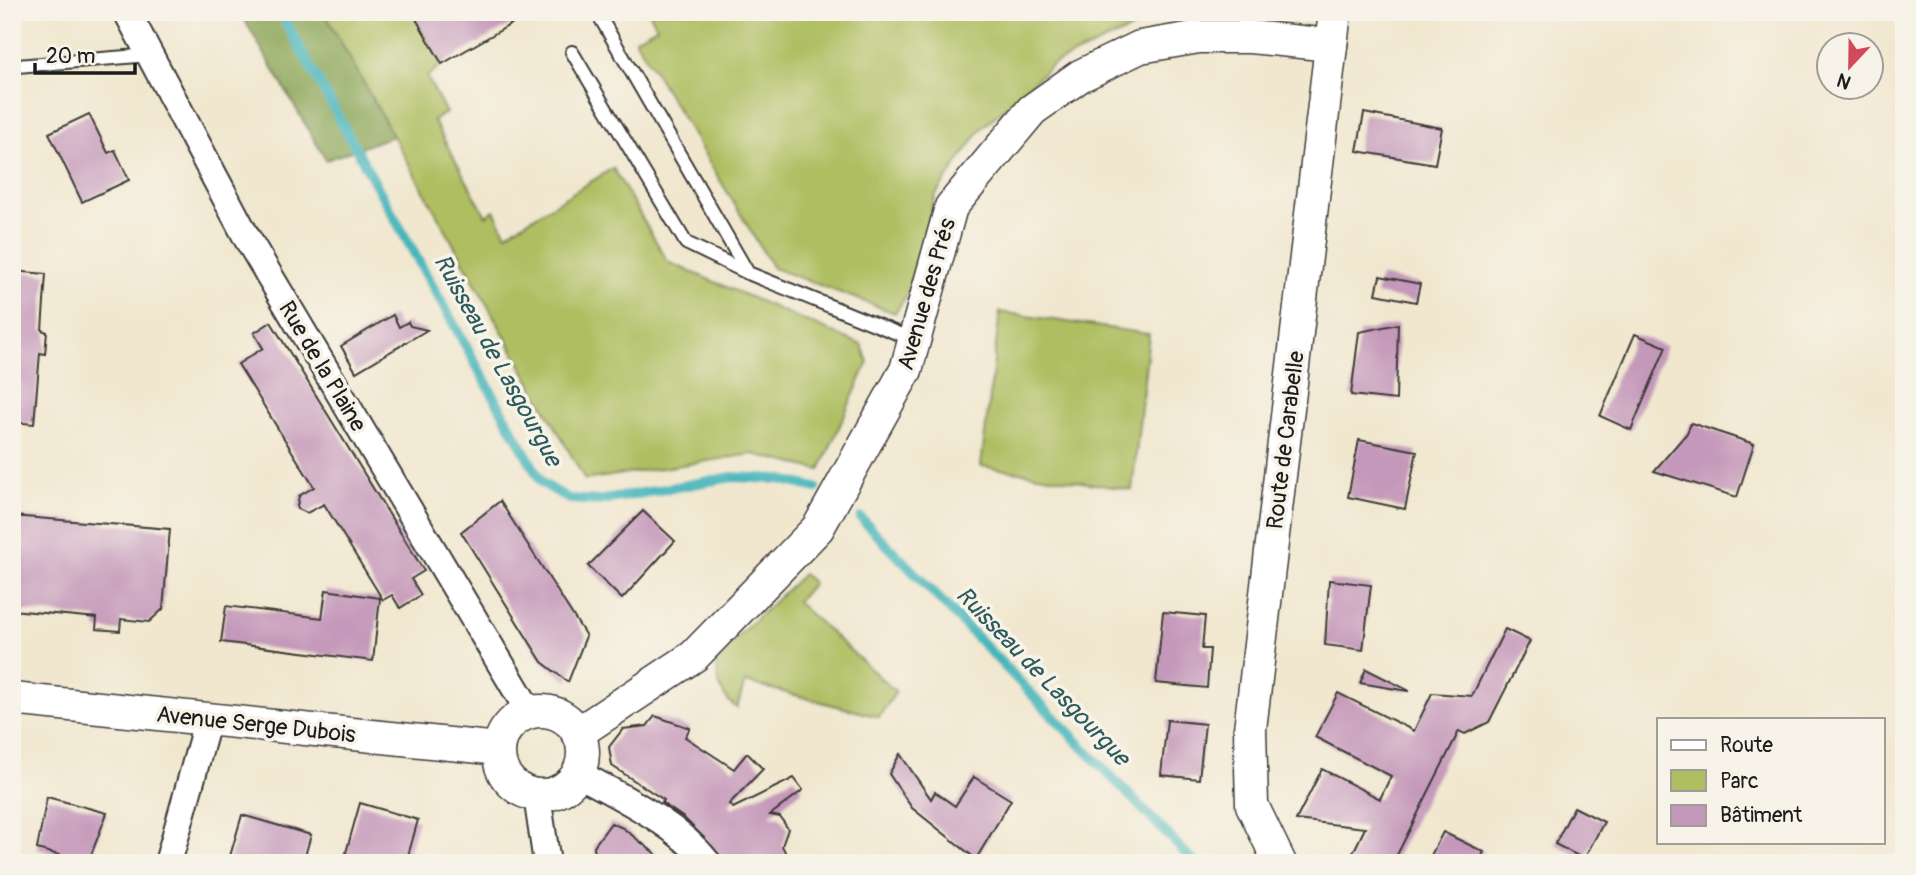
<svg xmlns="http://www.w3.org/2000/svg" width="1916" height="875" viewBox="0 0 1916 875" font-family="Pangolin,sans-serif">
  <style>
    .green { fill: #aebe60; stroke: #656d3e; stroke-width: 2 }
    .forest { fill: #8aa556; stroke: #536039; stroke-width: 2 }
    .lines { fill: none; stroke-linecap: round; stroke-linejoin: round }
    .stream { stroke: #46b6bc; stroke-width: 10 }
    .building { fill: #c498ba }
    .service-casing { stroke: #3c3a37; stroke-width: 16 }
    .minor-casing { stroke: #3c3a37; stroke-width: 30 }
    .tertiary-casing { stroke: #3c3a37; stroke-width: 35 }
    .service { stroke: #fff; stroke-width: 12 }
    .minor { stroke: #fff; stroke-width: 26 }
    .tertiary { stroke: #fff; stroke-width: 32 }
    .labels { text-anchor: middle; stroke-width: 7; stroke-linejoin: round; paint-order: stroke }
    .street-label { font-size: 23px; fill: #1c1c1c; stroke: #f7f3e8 }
    .water-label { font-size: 24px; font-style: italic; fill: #2d5a5c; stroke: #f7f3e8 }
  </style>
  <rect width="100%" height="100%" fill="#f7f3e8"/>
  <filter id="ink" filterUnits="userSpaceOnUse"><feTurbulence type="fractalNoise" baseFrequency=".0143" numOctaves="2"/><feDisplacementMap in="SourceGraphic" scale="14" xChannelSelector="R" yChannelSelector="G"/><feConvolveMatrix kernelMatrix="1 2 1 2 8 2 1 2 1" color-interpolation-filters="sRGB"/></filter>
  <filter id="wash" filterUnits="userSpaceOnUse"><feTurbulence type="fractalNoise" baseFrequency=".00686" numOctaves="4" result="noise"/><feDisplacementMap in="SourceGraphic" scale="28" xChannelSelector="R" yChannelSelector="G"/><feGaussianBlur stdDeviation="1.57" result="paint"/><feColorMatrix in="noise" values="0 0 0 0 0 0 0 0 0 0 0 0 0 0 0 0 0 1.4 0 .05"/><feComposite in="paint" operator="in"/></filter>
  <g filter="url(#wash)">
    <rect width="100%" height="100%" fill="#f1e7cf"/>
    <g class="green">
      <path d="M324,12H412L442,64L427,77L446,113L433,120L486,216L494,210L506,234L613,168L668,262L862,345L868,362L820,470L753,454L585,480Z"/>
      <path d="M649,12H1169L1053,64L981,129L935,196L908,293L895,313L773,268L635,39L657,27Z"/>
      <path d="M1000,312L1149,334L1132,490L981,466Z"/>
      <path d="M803,574L813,583L797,602L896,692L879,717L745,682L737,708C718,696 717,677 716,657Z"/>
    </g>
    <path class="forest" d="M240,12H324L393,136L326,160Z"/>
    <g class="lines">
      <g class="stream">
        <path d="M280,12L542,483L569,499L598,501L732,477L779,479L816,488"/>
        <path d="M861,518L1195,863"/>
      </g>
    </g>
    <g id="blocks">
      <g class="building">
        <path d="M412,12H532L442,64Z"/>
        <path d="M1364,113L1442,128L1435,164L1357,151Z"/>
        <path d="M89,114L108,153L115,150L129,180L82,202L49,133Z"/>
        <path d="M12,271L46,274L42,330L47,332L45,354L40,353L34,424L12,422Z"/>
        <path d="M1380,276L1420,284L1416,302L1376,294Z"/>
        <path d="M393,315L399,327L408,322L410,326L427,330L356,372L341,346Z"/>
        <path d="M271,322L424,571L411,579L421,595L400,608L392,595L383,600L324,504L307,513L298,509L297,506L299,496L314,487L238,364L263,348L254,333Z"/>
        <path d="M1398,324L1396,400L1351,395L1359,332Z"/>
        <path d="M1635,334L1666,347L1631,430L1600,416Z"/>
        <path d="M1691,423L1754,444L1737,497L1654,471L1687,433Z"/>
        <path d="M1359,440L1417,451L1405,509L1348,497Z"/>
        <path d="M500,501L586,636L568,682L542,662L461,532Z"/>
        <path d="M643,511L675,541L622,599L588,566Z"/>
        <path d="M12,516L170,529L163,609L149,622L121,619L120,631L96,629L97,618L12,610Z"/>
        <path d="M1329,580L1371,585L1363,650L1325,645Z"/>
        <path d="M326,590L380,598L373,661L221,642L226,606L322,618Z"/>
        <path d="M1163,612L1205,616L1202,649H1210L1207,688L1156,683Z"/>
        <path d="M1505,629L1530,641L1489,722L1465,734L1459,731L1393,863H1348L1365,828L1296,820L1322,769L1380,799L1391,776L1315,737L1338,693L1414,731L1432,693L1472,696Z"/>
        <path d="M1366,669L1408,690V691L1360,683Z"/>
        <path d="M655,716L690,728L685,737L734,769L747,753L763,769L729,804L733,808L794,778L803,790L770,815L780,817L788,829L782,846L791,863H722L704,838L684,818L662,803L664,800L612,766L609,747L623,729L647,726Z"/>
        <path d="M1167,720L1205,724L1199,779L1161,775Z"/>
        <path d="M900,754L931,799L935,792L955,806L974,777L1011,800L976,859L912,808L889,774Z"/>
        <path d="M47,797L107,813L88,863L37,849Z"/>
        <path d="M360,803L418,820L406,863H343Z"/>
        <path d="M1574,807L1604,822L1584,859L1555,844Z"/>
        <path d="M242,815L311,835L303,863H228Z"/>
        <path d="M611,823L623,828L667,863H596L594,846Z"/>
        <path d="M1443,832L1484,852L1479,863H1427Z"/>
      </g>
    </g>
  </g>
  <g filter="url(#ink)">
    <use href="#blocks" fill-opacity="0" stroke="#3c3a37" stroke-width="2"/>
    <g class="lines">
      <g class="service-casing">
        <g id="service">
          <path d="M597,12L748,273L914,340"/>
          <path d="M572,52L686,243L748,273"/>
          <path d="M12,63L17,66L150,55"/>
        </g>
      </g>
      <g class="minor-casing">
        <g id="minor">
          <path d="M127,12L247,238L530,713"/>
          <path d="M579,774C623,798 676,823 708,863"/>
          <path d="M537,796L547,863"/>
          <path d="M168,863L208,719"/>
        </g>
      </g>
      <g class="tertiary-casing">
        <g id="tertiary">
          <path d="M12,699L499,749"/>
          <circle cx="541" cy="753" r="42"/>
          <path d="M578,733L694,656L818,528L906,370L951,207L1032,110L1080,76L1140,47L1199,37H1250L1331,45"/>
          <path d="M1280,863L1252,805L1250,729L1335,12"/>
        </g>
      </g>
      <use href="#service" class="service"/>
      <use href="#minor" class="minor"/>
      <use href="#tertiary" class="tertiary"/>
    </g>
  </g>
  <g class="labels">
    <g class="street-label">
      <text transform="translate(926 294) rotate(-74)" y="8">Avenue des Prés</text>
      <text transform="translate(323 366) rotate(59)" y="8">Rue de la Plaine</text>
      <text transform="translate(1285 440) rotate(-83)" y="8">Route de Carabelle</text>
      <text transform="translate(256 724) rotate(6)" y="8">Avenue Serge Dubois</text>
    </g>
    <g class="water-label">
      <text transform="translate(498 360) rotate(61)" y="8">Ruisseau de Lasgourgue</text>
      <text transform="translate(1043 676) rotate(46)" y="8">Ruisseau de Lasgourgue</text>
    </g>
  </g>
  <rect width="1916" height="875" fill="none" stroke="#f7f3e8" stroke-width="42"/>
  <rect x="1657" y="718" width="228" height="126" fill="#f7f3e8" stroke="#9f9d96" stroke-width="2"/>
  <rect x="1671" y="740" width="35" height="10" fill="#ffffff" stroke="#9f9d96" stroke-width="2"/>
  <text x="1720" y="752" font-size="21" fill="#1c1c1c">Route</text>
  <rect x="1671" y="770" width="35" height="21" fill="#aebe60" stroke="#9f9d96" stroke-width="2"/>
  <text x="1720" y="788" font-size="21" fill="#1c1c1c">Parc</text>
  <rect x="1671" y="805" width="35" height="21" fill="#c498ba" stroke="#9f9d96" stroke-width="2"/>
  <text x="1720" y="822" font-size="21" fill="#1c1c1c">Bâtiment</text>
  <g transform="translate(1850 66) rotate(202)"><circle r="33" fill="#f7f3e8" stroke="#9f9d96" stroke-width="2"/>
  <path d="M0-5L12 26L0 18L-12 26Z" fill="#d1495b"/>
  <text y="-10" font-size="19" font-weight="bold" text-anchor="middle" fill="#1c1c1c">N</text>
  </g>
  <path d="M35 63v10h100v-10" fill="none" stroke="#1c1c1c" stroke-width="3.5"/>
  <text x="46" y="63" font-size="21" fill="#1c1c1c" stroke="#f7f3e8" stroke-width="5" paint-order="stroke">20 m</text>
</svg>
